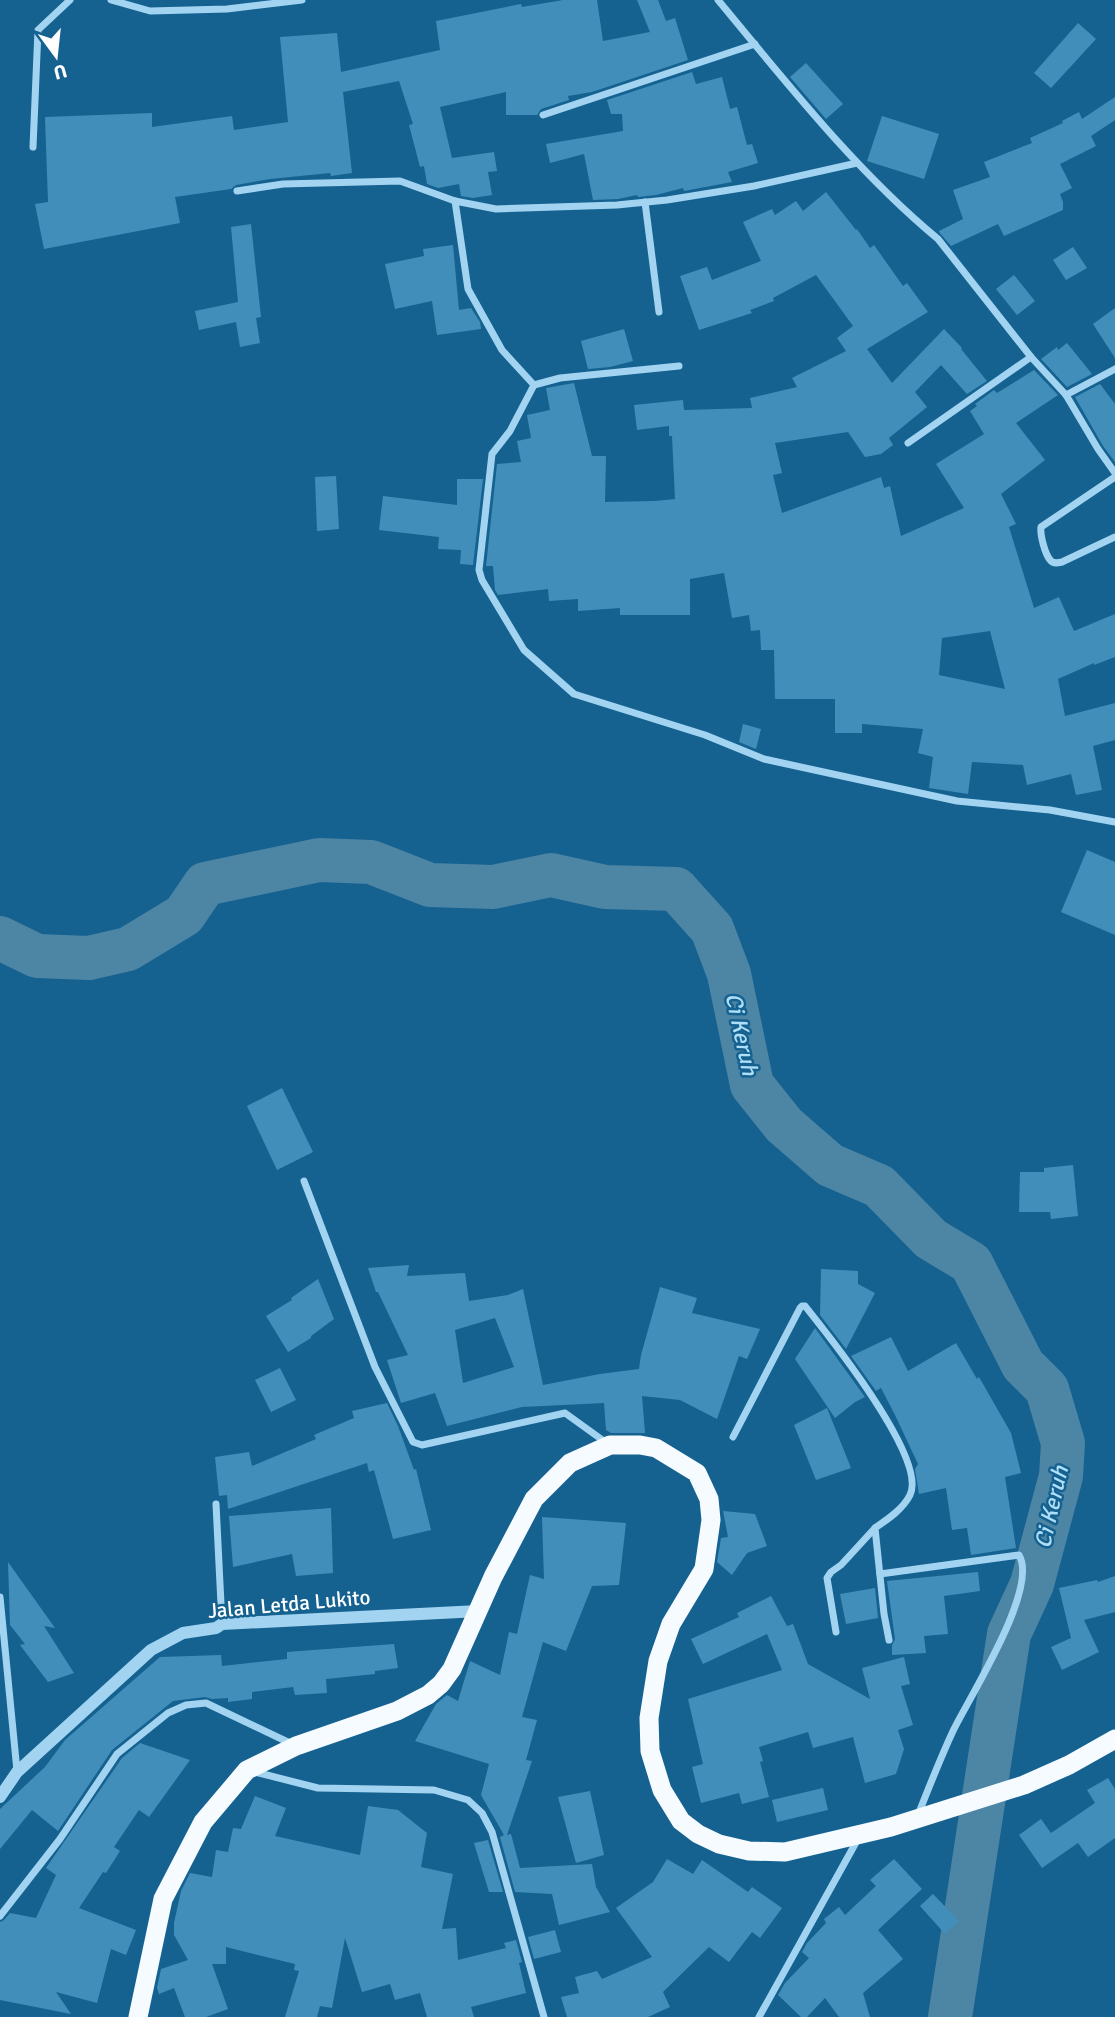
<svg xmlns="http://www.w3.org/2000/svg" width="1115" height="2017" viewBox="0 0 1115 2017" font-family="Signika,sans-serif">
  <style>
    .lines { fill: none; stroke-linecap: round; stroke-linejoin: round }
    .river { stroke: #4d85a5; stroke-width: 44 }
    .building { fill: #428ebb; fill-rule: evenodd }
    .minor { stroke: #a2d4f1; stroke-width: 7 }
    .tertiary { stroke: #a2d4f1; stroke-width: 12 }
    .trunk { stroke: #f6fbff; stroke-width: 19 }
    .labels { text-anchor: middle; stroke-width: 5; stroke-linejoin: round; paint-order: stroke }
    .street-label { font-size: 21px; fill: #fff; stroke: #156291 }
    .water-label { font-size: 23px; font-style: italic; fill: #aedef8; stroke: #156291 }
  </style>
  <rect width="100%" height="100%" fill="#156291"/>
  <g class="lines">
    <path class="river" d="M0,938L37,956L89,958L128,949L184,915L205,884L319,860L371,862L430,885L493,887L551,875L605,887L676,889L712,929L729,974L752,1085L784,1125L830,1165L879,1186L931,1239L971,1263L1023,1365L1047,1389L1063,1443L1061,1476L1032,1584L1009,1634L950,2017"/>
  </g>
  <g class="building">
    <path d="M563,0H597L603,41L650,32L637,0H658L666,21L675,18L688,60L592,92L568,96L569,100L541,109L537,115H506V92L440,107L452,158L494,152L497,171L488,172L492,195L473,198L461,196L459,184L438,188L427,184L424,166L420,167L409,125L413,124L399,81L343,92L352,173L331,176L330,173L270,179L236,185L231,189L175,197L180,223L44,249L35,204L48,202L45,117L152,113V127L232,116L234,130L288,122L280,37L337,33L341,72L440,50L436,21L521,4L522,7Z"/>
    <path d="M1078,23L1096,39L1051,88L1034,73Z"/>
    <path d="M806,63L843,104L826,119L790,77Z"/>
    <path d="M692,72L696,84L722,77L730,109L737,107L747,145L752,144L758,163L728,172L732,182L684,191L683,188L656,195L638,197L637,195L618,199L593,200L584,154L550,163L546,144L623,131L622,114H611L607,100Z"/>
    <path d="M1115,97V120L1091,136L1096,146L1060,164L1072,188L1060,194L1063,202V210L1004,236L998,224L951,246L939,232V231L963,219L953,190L990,177L984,162L1032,143L1030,138L1063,123L1062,121L1079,112L1082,119Z"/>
    <path d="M882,116L939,134L924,179L867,161Z"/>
    <path d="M826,192L856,230L857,229L870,248L874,245L903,286L907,283L928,312L867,349L892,383L944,329L962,348L961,349L987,381L967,394L941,365L915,392L927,407L889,438L893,445L881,454L865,457L848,432L775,443L782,473L773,475L782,513L881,477L884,488L890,486L901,536L964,508L936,464L984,434L970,411L977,406L975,404L994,390L997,393L1034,370L1058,395L1016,423L1045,460L1001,494L1016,524L1009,527L1034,608L1059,597L1074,631L1115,614V657L1094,665V663L1058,679L1065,716L1115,703V740L1093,746L1102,790L1076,795L1071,774L1027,785L1023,765L972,762L968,794L929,788L933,757L918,753L923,729L862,724V733H835V699H775L774,650H761L760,630L751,631L749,615L732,618L724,573L690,579V615H620V608L578,611V599L549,601L548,589L498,595L495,590L493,566H486L497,464L521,462L517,441L531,438L527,415L550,410L546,388L574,383L592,456H606L605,502L655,501L675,499L672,436H669V426L637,430L634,405L683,400L684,410L752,408L750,398L797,387L792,378L846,351L837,338L853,326L816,275L773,298L774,301L750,310L752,313L699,330L680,276L707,267L712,280L761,261L743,222L772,209L775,215L796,201L803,211ZM990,631L1005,689L939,675L942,638Z"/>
    <path d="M251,224L261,317L256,318L260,343L240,347L236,322L199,330L195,311L238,302L231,227Z"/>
    <path d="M453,245L459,310L471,308L480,322L481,329L437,335L432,301L395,309L385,264L424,256L423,249Z"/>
    <path d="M1073,247L1087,268L1066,280L1053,260Z"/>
    <path d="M1014,275L1035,301L1017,315L996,289Z"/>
    <path d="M1115,308V358L1093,324Z"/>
    <path d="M624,329L633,361L610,367L588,369L581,341Z"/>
    <path d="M1067,343L1092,374L1067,387L1041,359L1057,347L1058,350Z"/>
    <path d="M1100,384L1115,404V462L1103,446L1075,397Z"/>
    <path d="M336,476L339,529L317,531L315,477Z"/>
    <path d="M457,479H483L473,565L460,564L461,550L438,549L439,537L379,530L383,496L457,505Z"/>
    <path d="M743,724L761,729L756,749L739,742Z"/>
    <path d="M1087,850L1115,862V935L1061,912Z"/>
    <path d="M282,1088L313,1152L277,1170L247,1106Z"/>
    <path d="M1073,1165L1078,1216L1051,1219L1050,1212H1019L1020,1172H1044V1168Z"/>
    <path d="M409,1265L407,1276L465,1273L469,1301L508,1295L523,1289L543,1385L600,1374L639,1369L641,1355L660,1287L697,1298L692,1313L760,1329L747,1359L739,1356L717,1419L680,1400L642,1396L645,1433H611L606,1430L604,1403L522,1407L447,1426L435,1393L401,1403L387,1360L408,1355L378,1292H376L368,1268ZM495,1318L514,1367L463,1383L455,1330Z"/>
    <path d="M821,1269L858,1271V1284L875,1293L846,1349L820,1315Z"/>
    <path d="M318,1279L334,1319L311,1336V1338L288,1352L266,1316L292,1300L291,1298Z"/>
    <path d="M815,1328L865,1397L855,1402L835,1418L795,1359Z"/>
    <path d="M891,1337L908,1371L956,1343L977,1379L979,1377L1011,1433L1021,1473L1005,1477L1016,1548L971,1555L967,1528L952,1530L946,1488L919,1494L915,1469L918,1464L895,1415L881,1388L876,1391L851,1356Z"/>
    <path d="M280,1368L296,1400L271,1412L255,1380Z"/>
    <path d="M387,1403L398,1426L414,1470L416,1469L431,1530L393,1539L374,1470L369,1472L367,1463L228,1509L227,1495L219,1496L215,1457L249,1452L252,1466L316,1439L314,1435L354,1418L352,1411Z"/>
    <path d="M827,1408L851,1468L816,1480L794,1425Z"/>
    <path d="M331,1508L333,1573L296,1576L292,1554L233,1567L229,1516Z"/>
    <path d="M723,1511L755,1514L767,1546L747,1553L732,1575L717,1562L721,1538L728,1537Z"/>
    <path d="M542,1517L626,1523L619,1585L592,1586L566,1651L543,1642L522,1717L537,1720L526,1760L532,1761L507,1835L511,1834L520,1868L592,1864L596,1887L610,1912L559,1925L552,1894L515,1892L500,1837L504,1835L481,1795L489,1764L415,1741L436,1704L447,1695L458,1701L470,1661L500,1675L509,1632L517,1634L530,1575L544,1579Z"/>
    <path d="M8,1562L55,1628L44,1626L74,1673L48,1682L20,1645L25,1644L10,1625Z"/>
    <path d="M978,1572L980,1591L944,1596L948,1634L924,1636L926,1653L892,1655V1645L895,1639L887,1581Z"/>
    <path d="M1115,1576V1612L1084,1620L1099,1652L1062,1670L1051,1647L1071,1638L1059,1588L1097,1580L1098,1582Z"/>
    <path d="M875,1588L878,1618L846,1624L840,1594Z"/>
    <path d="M771,1596L787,1626L793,1624L808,1664L870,1699L862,1668L904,1657L910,1684L901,1686L913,1725L898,1730L904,1749L896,1774L865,1783L853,1737L813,1748L808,1732L759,1747L763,1761L760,1762L769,1797L742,1804L739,1793L701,1803L692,1767L703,1764L688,1699L782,1670L767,1634L703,1664L691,1639L739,1617L737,1613Z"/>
    <path d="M394,1644L398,1668L375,1671V1674L326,1679L327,1693L295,1695L293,1687L252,1692V1699L228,1702V1698L212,1699L205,1697L173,1701L112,1750L58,1831L32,1810L0,1849V1809L45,1767L65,1740L160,1657L221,1655L222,1666L287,1659V1652Z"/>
    <path d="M140,1743L190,1760L149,1817L139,1810L114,1847L120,1851L106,1873L103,1872L79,1908L136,1930L126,1955L111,1949L97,2003L56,1992L71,2014L0,2000V1922L4,1920L10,1913L36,1918L56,1875L46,1868L122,1758Z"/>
    <path d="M1108,1778L1115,1789V1838L1088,1857L1078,1843L1042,1868L1019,1835L1041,1819L1051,1833L1095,1803L1087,1790Z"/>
    <path d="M823,1788L828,1810L777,1822L772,1800Z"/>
    <path d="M590,1791L604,1855L576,1863L558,1797Z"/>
    <path d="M255,1796L286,1808L275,1836L360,1855L368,1806L398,1810L427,1833L421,1867L453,1874L442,1929L456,1928L458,1960L506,1948L504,1943L516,1940L522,1962L519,1963L526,1993L471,2007L474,2017H427L420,1993L395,2000L390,1984L362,1992L345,1938L332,2008L320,2006L317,2017H285L299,1971L294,1970L295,1964L226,1947V1964H212L228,2009L206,2017H185L174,1988L159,1994L157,1988L161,1969L188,1960L174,1935V1923L181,1891L190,1873L212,1877L216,1850L228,1852L233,1828L241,1829Z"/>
    <path d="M488,1840L503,1892H489L474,1843Z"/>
    <path d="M667,1859L693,1874L702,1860L748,1892L752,1887L782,1908L760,1938L752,1932L729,1962L709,1947L663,1992L670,2007L648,2017H567L561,1997L579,1993L575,1977L597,1971L602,1979L652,1957L616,1908L653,1882Z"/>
    <path d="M894,1859L922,1889L878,1930L903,1959L863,1993L870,2017H839L825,1998L807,2017H801L778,1995L785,1983L809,1958L802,1952L807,1943L826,1923L824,1919L839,1907L845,1915L876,1886L870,1880Z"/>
    <path d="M933,1894L959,1921L945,1934L920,1906Z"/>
    <path d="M555,1930L561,1952L534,1959L528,1937Z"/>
  </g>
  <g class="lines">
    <g class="minor">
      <path d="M111,0L150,11L227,9L302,0"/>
      <path d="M718,0C787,83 855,170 938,239L1031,357L1066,395L1098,449L1115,473"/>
      <path d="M543,115L755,44"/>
      <path d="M33,147L38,30L70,0"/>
      <path d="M237,191L283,184L400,181L455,201L496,209L617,205L667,200L754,186L857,163"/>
      <path d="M455,201L468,289L502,350L534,385"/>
      <path d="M645,202L659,312"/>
      <path d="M679,366L560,378L534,385L510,431L492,454L479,570L482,580L524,650L574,694L705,735L764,759L957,801L1050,810L1115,822"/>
      <path d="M1066,395L1115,369"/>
      <path d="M908,443L1031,357"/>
      <path d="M1115,477L1041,527C1040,535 1045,555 1051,561C1054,564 1058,563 1062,562L1115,537"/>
      <path d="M304,1181L375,1367L413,1442L422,1445L565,1413L608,1444"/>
      <path d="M733,1437L800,1308L802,1306H805C829,1336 928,1459 910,1495C903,1509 888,1519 875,1528L884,1614L889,1640"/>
      <path d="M216,1504L222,1624"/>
      <path d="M880,1574L1019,1555C1039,1589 970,1696 953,1731C940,1759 929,1787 918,1815"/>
      <path d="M0,1597L17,1771"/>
      <path d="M836,1632L827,1578L831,1572L841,1565L875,1528"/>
      <path d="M255,1772L318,1788L434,1790L468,1800L482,1813L492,1832L544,2017"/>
      <path d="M0,1916L60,1839L117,1754L168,1713L186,1705L206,1703L292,1744"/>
      <path d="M759,2017L859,1837"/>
    </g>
    <path class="tertiary" d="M0,1797L17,1772L151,1650L183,1633L216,1628L222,1624L479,1611"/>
    <path class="trunk" d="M138,2017L163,1899L203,1822L247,1770L296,1746L397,1711L428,1695L441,1684L452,1669L493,1577L534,1499L570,1463L610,1445H640L656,1448L697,1473L709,1499L711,1520L704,1569L671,1624L658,1661L649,1718L650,1751L662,1790L681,1821L698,1834L719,1844L749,1851L785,1852L891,1827L1024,1785L1069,1765L1115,1739"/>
  </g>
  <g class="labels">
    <g class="street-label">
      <text transform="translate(289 1604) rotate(-5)" y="7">Jalan Letda Lukito</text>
    </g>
    <g class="water-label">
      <text transform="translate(742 1034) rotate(78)" y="8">Ci Keruh</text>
      <text transform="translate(1051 1507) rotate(-77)" y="8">Ci Keruh</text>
    </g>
  </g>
  <g transform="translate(56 56) rotate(165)" stroke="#156291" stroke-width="5" paint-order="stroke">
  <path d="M0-5L12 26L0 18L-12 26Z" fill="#ffffff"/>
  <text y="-10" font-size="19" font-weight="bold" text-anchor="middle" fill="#ffffff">U</text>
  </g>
</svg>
